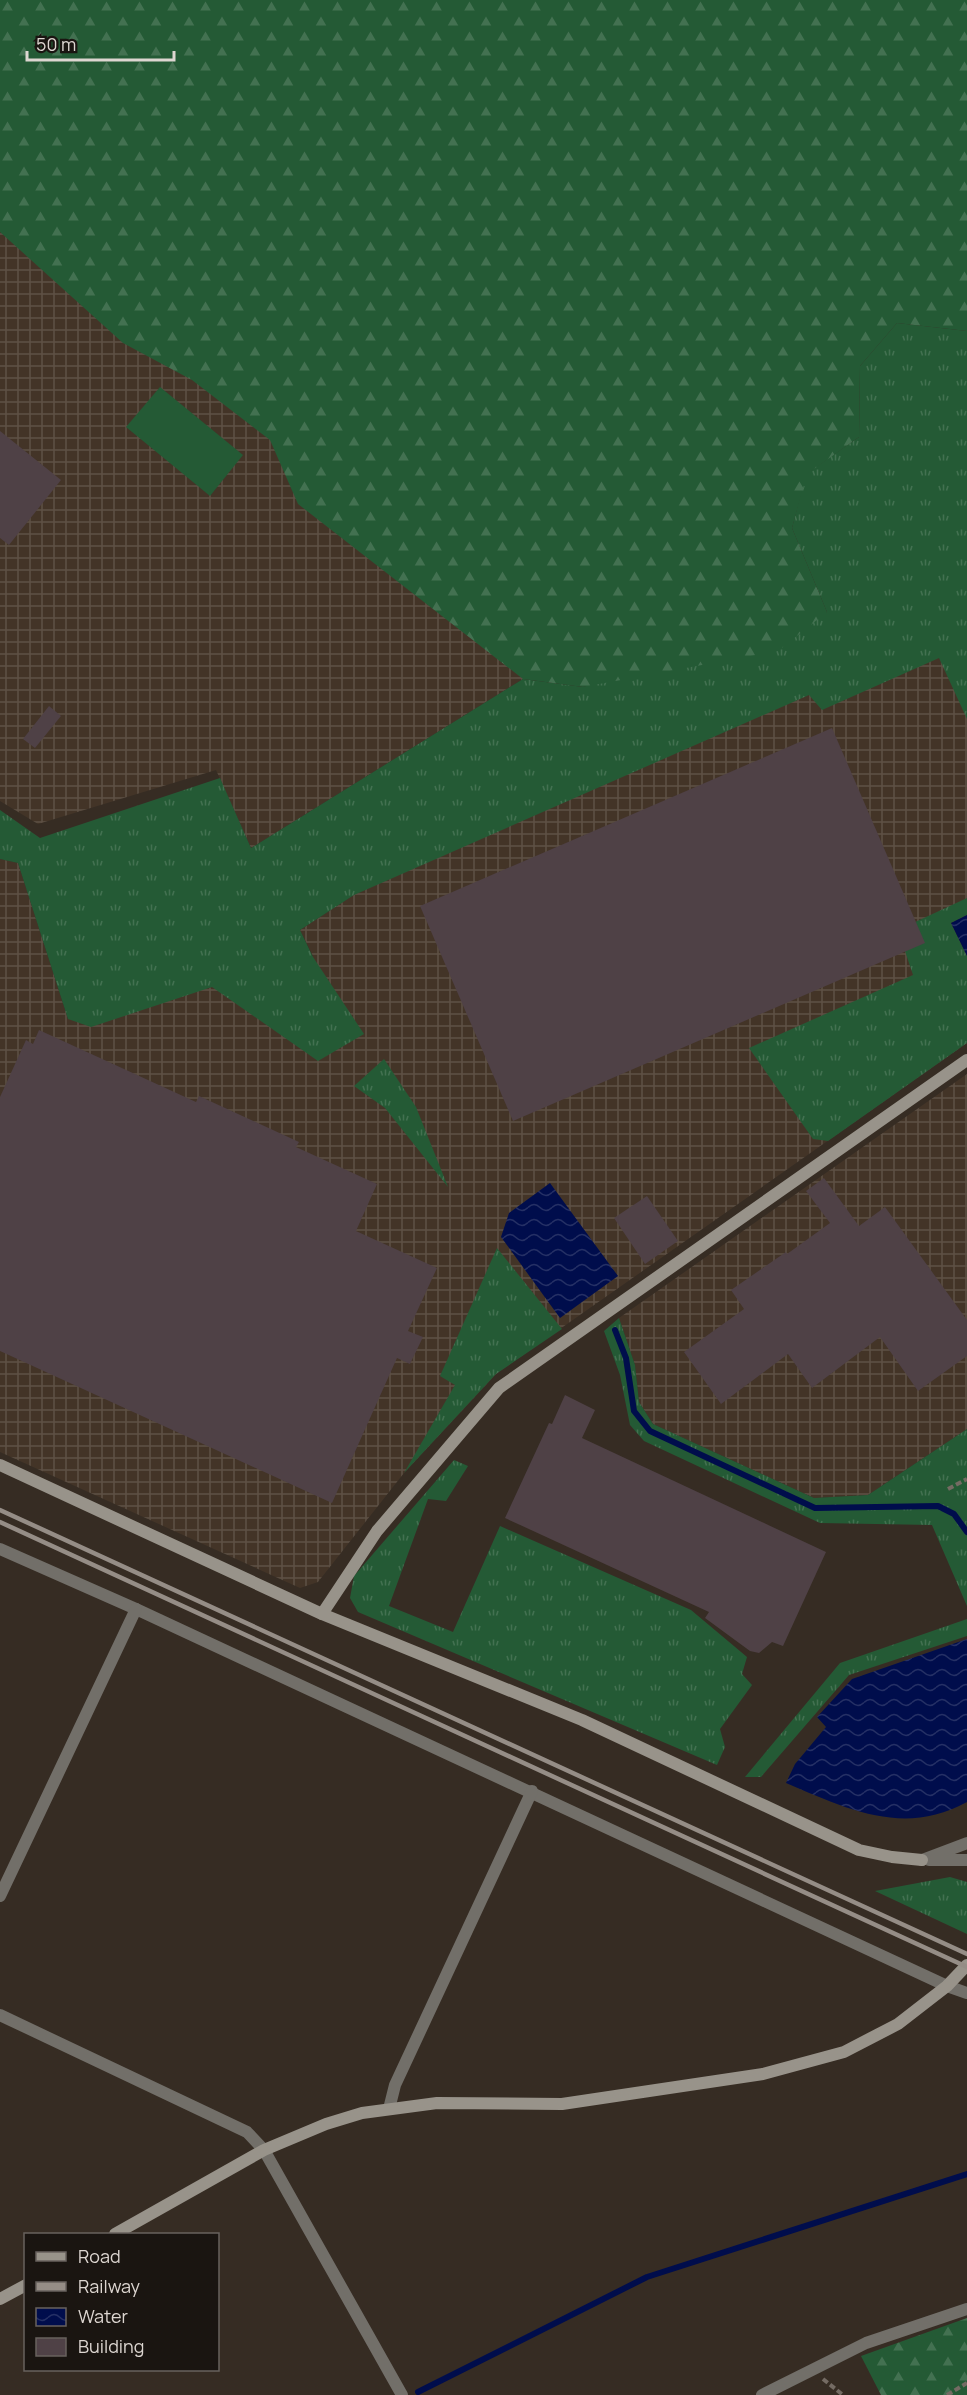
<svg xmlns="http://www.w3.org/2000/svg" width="967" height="2395" viewBox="0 0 967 2395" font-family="Manrope,sans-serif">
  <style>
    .industrial { fill: url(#industrial-grid) }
    .grass { fill: url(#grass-tufts) }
    .forest { fill: url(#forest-firs) }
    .garden { fill: #245a35 }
    .water { fill: url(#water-waves) }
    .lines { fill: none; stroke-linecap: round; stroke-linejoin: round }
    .stream { stroke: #000d4c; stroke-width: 6 }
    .building { fill: #4f4146 }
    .path { stroke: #746b63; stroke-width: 4; stroke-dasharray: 6 3; stroke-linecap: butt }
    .street { stroke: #726f69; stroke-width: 12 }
    .secondary { stroke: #98938a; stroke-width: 12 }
    .rail { stroke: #958d86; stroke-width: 4.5 }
  </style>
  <defs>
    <pattern id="industrial-grid" width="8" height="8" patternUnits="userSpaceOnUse" patternTransform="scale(1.5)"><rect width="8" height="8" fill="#433427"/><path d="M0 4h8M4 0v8" fill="none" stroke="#5e5145"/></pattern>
    <pattern id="grass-tufts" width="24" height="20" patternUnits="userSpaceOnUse" patternTransform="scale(1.5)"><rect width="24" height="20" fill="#245a35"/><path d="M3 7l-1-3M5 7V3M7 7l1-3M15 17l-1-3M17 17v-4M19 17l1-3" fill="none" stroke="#437151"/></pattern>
    <pattern id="forest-firs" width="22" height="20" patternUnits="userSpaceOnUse" patternTransform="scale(1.5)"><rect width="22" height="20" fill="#245a35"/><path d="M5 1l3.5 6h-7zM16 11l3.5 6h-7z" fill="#437151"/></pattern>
    <pattern id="water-waves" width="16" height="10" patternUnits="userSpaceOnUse" patternTransform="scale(1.5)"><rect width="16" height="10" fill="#000d4c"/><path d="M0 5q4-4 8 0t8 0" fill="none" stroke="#253065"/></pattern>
  </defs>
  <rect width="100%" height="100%" fill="#362c23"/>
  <g class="industrial">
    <path d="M0,213L545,658L523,679L251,848L216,770L38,824L0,801Z"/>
    <path d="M967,625V915L951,923L967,956V1043L496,1374L404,1473L318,1582L300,1588L0,1452V859L18,863L68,1019L212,987L313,956L300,930L614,725Z"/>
    <path d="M967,1074V1429L868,1495L814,1498L653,1424L639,1402L635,1365L619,1318Z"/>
  </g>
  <g class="grass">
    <path d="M897,323L967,331V719L939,658L822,710L809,695L354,895L300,930L313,957L364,1034L318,1061L212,987L91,1027L68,1019L18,863L0,859V810L40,838L220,778L251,848L523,679L583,687L827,612L792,528L806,474L859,437L860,366Z"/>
    <path d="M967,898V915L951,923L967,956V1043L828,1141L813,1139L749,1048L913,975L898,930Z"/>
    <path d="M384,1059L416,1107L448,1187L385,1108L354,1086Z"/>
    <path d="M497,1248L562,1329L496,1374L404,1473L455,1385L440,1376Z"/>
    <path d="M619,1318L635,1365L639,1402L653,1424L814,1498L868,1495L967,1429V1606L932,1525L820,1523L644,1441L630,1425L620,1375L604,1331Z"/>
    <path d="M454,1460L468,1466L446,1501L428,1499L389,1606L453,1632L500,1526L691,1610L747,1657L742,1674L752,1685L720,1729L725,1747L717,1765L358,1612L350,1598L354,1576Z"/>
    <path d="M967,1619V1636L849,1675L761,1777H745L840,1663Z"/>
    <path d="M950,1877L967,1882V1934L875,1891Z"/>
  </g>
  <g class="forest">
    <path d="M0,0H967V331L897,323L860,366L859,437L807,474L792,528L827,612L778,651L583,687L523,679L298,504L270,440L192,380L123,343L0,232Z"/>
    <path d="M967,2318V2395H881L861,2356Z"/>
  </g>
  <path class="garden" d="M160,387L243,455L210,496L126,427Z"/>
  <g class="water">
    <path d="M967,915V956L951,923Z"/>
    <path d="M550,1183L618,1276L560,1318L501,1237L509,1213Z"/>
    <path d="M967,1639V1802C904,1837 847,1809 786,1783L795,1764L826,1727L817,1717L852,1679Z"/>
  </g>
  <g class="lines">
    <g class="stream">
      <path d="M615,1330L626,1358L634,1411L650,1431L815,1508L938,1506L954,1514L967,1532"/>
      <path d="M418,2392L647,2277L967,2174"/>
    </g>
  </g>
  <g class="building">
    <path d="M0,431L61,480L9,545L0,538Z"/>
    <path d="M49,706L61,716L35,748L23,739Z"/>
    <path d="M832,728L925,943L513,1121L420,906Z"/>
    <path d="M39,1030L196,1102L199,1096L299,1142L296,1147L377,1184L356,1231L437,1268L408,1331L423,1337L410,1364L397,1358L332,1503L0,1351V1097L26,1040L33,1044Z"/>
    <path d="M824,1178L859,1226L885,1207L967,1320V1356L918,1391L880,1337L812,1388L788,1354L721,1404L684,1352L744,1309L731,1290L786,1252L787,1254L830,1223L806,1191Z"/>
    <path d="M647,1196L678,1241L645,1264L614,1218Z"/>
    <path d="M565,1395L595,1410L582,1438L826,1552L783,1646L772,1642L759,1653L750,1651L705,1618L709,1612L505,1518L549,1423L552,1424Z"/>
  </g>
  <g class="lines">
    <g class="path">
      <path d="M948,1489L967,1479"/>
      <path d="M823,2379L843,2395"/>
      <path d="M947,2395L967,2383"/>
    </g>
    <g class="street">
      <path d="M0,1549L136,1609L947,1986L967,1993"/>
      <path d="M922,1860L967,1843"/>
      <path d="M929,1860H967"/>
      <path d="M0,1896L136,1609"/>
      <path d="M0,2015L247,2132L264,2150L402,2395"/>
      <path d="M389,2109L395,2085L532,1791"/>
      <path d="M762,2395L866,2343L967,2309"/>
    </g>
    <g class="secondary">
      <path d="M0,1465L322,1614L582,1720L859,1850L892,1857L922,1860"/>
      <path d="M322,1614L377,1531L499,1388L967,1060"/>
      <path d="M115,2234L264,2150L326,2124L362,2113L437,2103L562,2104L763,2074L844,2052L898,2024L947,1986L967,1965"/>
      <path d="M0,2299L26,2285"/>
    </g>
    <g class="rail">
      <path d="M0,1510L967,1954"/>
      <path d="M0,1522L967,1967"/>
    </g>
  </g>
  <rect x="24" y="2233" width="195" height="138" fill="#1a1511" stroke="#68625e" stroke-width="1.5"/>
  <rect x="36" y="2252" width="30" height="9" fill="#98938a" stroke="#68625e" stroke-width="1.5"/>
  <text x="78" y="2263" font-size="18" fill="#ddd6d1">Road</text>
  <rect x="36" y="2282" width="30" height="9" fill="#958d86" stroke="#68625e" stroke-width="1.5"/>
  <text x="78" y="2293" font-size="18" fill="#ddd6d1">Railway</text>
  <rect x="36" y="2308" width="30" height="18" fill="url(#water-waves)" stroke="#68625e" stroke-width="1.5"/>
  <text x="78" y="2323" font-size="18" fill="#ddd6d1">Water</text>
  <rect x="36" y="2338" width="30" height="18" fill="#4f4146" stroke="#68625e" stroke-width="1.5"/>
  <text x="78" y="2353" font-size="18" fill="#ddd6d1">Building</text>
  <path d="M27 51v9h147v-9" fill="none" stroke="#ddd6d1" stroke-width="3"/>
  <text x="36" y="51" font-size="18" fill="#ddd6d1" stroke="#1a1511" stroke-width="4.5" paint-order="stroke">50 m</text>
</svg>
